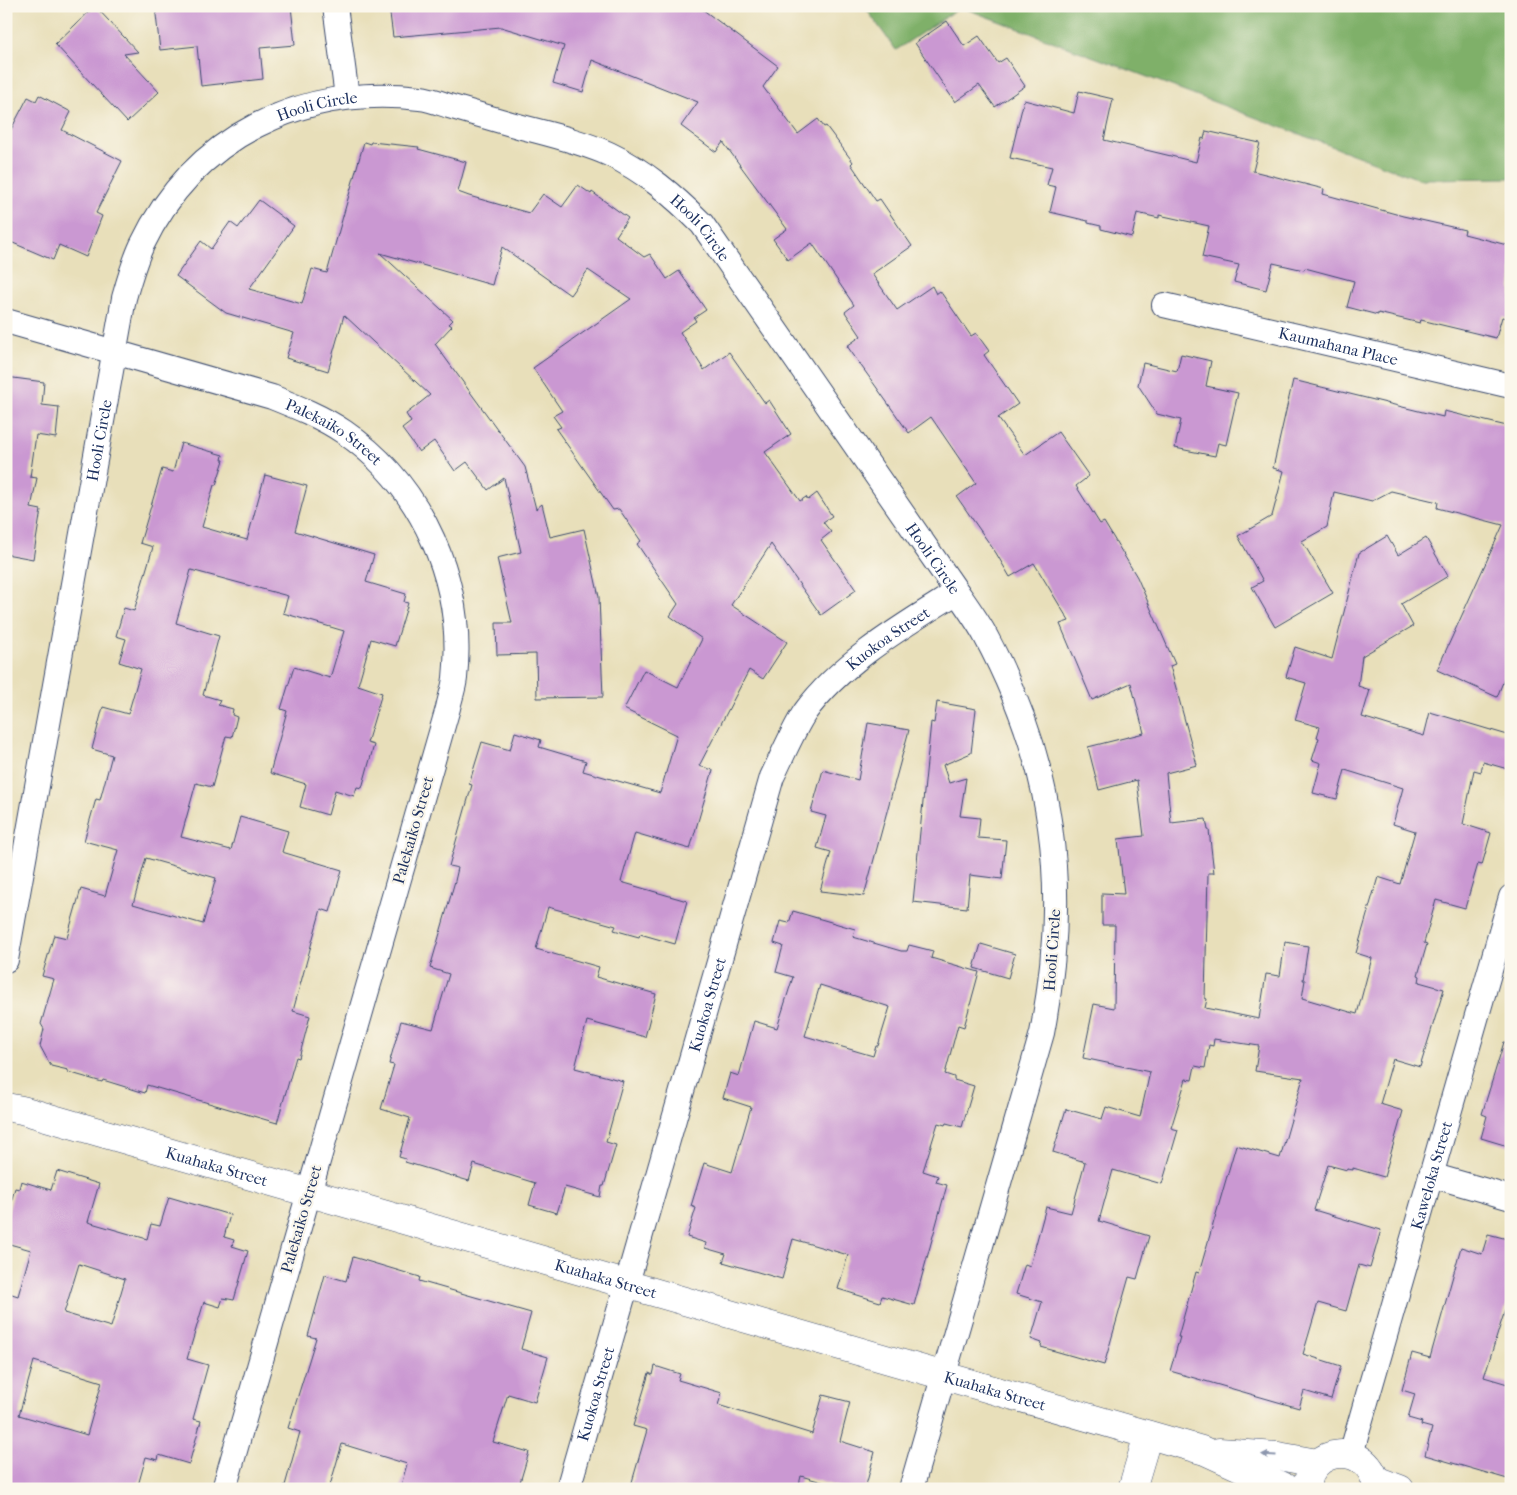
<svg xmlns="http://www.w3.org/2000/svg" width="1517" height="1495" font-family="'IM FELL French Canon',serif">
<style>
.forest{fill:#7fb069;stroke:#4d7064}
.building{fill:#ca98d2;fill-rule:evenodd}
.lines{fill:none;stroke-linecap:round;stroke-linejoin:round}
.minor-casing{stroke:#3a496c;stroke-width:26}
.tertiary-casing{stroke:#3a496c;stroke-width:29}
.minor{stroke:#fff;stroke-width:24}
.tertiary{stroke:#fff;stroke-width:28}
.oneway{fill:#8d97ae}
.labels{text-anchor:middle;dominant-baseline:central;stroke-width:4.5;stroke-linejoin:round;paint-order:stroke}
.street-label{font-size:16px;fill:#1b2f5e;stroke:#fbf7ec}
</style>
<rect width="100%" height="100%" fill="#fbf7ec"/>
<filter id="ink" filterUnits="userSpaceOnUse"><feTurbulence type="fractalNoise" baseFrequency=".02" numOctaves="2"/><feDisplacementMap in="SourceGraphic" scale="10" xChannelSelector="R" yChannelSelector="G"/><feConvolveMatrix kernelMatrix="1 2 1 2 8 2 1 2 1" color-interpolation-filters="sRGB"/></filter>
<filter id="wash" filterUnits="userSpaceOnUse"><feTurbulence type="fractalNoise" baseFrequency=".0096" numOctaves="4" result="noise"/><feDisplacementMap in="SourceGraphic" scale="20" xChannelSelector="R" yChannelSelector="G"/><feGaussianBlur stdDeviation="1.12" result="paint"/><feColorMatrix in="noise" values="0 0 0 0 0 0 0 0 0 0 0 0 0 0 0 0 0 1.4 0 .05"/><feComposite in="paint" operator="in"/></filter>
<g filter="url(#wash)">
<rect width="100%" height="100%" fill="#e8dfba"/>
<path class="forest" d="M864,6H1511V178L1419,179L961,7L896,50Z"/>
<g id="blocks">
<g class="building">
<path d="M95,6L138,52L124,54L159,92L127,122L55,44Z"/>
<path d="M155,6H291L295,45L260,48L263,79L201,86L197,46L160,50Z"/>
<path d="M389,6H698L778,66L763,87L798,134L818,119L824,127L826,126L853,162L851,164L876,201L880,199L912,246L872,274L897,310L932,286L936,294L940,291L971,336L976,333L989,351L984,355L1018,404L998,418L1025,455L1058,432L1089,476L1076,486L1100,524L1104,522L1137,577L1175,664L1170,666L1197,765L1166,773L1171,823L1206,819L1208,830H1209L1214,873H1208L1205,998L1207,999L1205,1008L1259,1019L1266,974L1280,976L1285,942L1308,946L1303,980H1305L1302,998L1357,1014L1372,958L1356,953L1378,877L1400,884L1415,831L1393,824L1403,788L1345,770L1337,799L1313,793L1321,763L1312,760L1319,738L1317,737L1320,727L1295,720L1306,683L1286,677L1295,647L1332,659L1359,553L1387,536L1398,555L1426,538L1448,576L1401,604L1413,626L1362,656L1358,686L1370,690L1362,717L1424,736L1430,712L1511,736V770L1483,762L1481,772L1474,770L1463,824L1491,833L1482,865L1478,864L1465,908L1436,900L1424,943L1427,944L1418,975L1420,976L1419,982L1444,989L1420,1067L1393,1059L1380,1104L1403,1111L1384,1177L1353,1168V1170L1347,1169V1170L1328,1165L1314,1210L1381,1230L1370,1268L1359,1265L1346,1311L1318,1303L1303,1354L1341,1366L1331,1399L1304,1391L1299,1408L1170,1371L1180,1337H1178L1196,1272L1199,1273L1236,1145L1280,1158L1303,1078L1255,1071L1259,1046L1214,1039L1213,1046L1209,1045L1205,1068L1195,1066L1192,1080L1186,1079L1171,1128L1178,1130L1162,1184L1113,1170L1099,1221L1149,1236L1137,1279L1129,1277L1104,1365L1041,1347L1042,1343L1031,1339L1042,1302L1016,1294L1025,1264L1030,1266L1046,1207L1071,1213L1085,1162L1053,1152L1066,1109L1102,1119L1106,1107L1140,1117L1150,1072L1083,1058L1094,1004L1114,1008L1115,925H1102V893L1124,894L1118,839L1144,836L1137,780L1099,790L1088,747L1144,733L1131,683L1092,700L1060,624L1069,621L1034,563L1010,577L996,553L957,497L976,483L931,417L909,433L847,346L861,336L845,312L854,305L812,243L788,260L773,239L787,229L723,142L716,152L681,126L698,102L592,60L583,92L553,83L564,46L501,27L393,37Z"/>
<path d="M947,21L964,46L979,36L998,63L1006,58L1025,86L995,107L979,85L955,102L915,43Z"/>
<path d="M1079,91L1113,99L1104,140L1196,162L1202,138L1204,139L1206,131L1260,143L1253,171L1324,189L1323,194L1403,216L1465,230L1464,234L1511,246V319L1502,317L1496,338L1421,320L1420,323L1378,313V315L1347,307L1354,281L1305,268L1304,270L1273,263L1266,290L1234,282L1239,265L1202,257L1209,226L1159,215V218L1137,213L1132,237L1101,229V226L1088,223V221L1050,212L1056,187L1047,185L1052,167L1010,158L1024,100L1074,113Z"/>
<path d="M39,95L71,112L62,130L122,161L96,213L102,216L86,257L59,245L53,260L6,240V139L28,97L36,101Z"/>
<path d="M364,142L370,144L371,142L419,147L418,149L466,162L458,192L469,196L529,213L543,194L562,207L578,185L591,194L592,192L628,218L616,236L644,257L650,254L667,279L679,271L706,310L694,318L696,321L680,332L704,370L729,352L765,403L769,400L791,434L765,452L800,501L806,497L808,500L817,493L832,516L823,522L831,532L821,540L856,590L821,615L771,544L731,605L787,642L763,679L749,670L699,766L713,770L690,849L635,833L621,882L687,901L675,944L640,934L639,937L614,930L616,926L548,907L536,949L599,967L596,977L656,994L645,1037L587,1021L575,1068L623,1081L606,1142L616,1145L604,1186H602L600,1197L565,1187L557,1213L529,1205L535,1183L474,1164L469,1181L405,1162L406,1159L399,1157L410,1118L381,1109L394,1065L389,1064L401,1021L433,1029L449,974L430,968L455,881L458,868L449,866L472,785L469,784L482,742L510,750L515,732L541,740L539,747L586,761L583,771L660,793L677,735L624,709L644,670L678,687L702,639L670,616L678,604L637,544L641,541L619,509L613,510L556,429L561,427L553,416L562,411L533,368L631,299L588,270L570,295L502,247L492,285L380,253L453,320L449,324L452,326L435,344L525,467L536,509L542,504L550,537L584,529L599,597L603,697L537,698L536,654L497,655L496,623H512L497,558L521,552L504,478L488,490L467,462L455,471L434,441L419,452L402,429L411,422L406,414L430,395L344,315L328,371L286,358L294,333L226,313L176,276L201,241L211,249L230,222L238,228L259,200L294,226L249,289L302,304L312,269L327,273Z"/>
<path d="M1181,354L1211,361L1206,386L1238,393L1226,445L1218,443L1215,456L1175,448L1181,420L1157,414L1138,385L1143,363L1177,371Z"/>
<path d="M6,377L44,382L42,405L59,407L56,438L36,435L30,477L37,478L31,508L41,510L33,559L6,554Z"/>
<path d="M1293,380L1443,417L1444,411L1511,427V679L1505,677L1497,697L1437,670L1503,525L1437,508L1438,502L1391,491L1372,501L1334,492L1327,527L1302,541L1333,593L1275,627L1252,587L1263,581L1238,536L1272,516L1284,471L1273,468Z"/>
<path d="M181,443L223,455L222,460H224L216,485H214L202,527L247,540L265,475L307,486L295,531L374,555L366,582L406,594L404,602L408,603L395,646L371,639L358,685L382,693L367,743L374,745L362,788L357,787L354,796L335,790L328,815L300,807L306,784L270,773L287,711L281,709L294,667L330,678L344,631L283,613L288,596L191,570L176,623L219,636L203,695L220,700L218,705L233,709L232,715L237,717L232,737L226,736L212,787L196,783L181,837L231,850L240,817L288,831L282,852L342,870L330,912L321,909L293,1011L310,1016L299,1058L296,1057L277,1123L147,1085L145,1093L103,1080L102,1082L68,1072V1070L51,1066L40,1046L44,1029L41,1024L54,979L42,976L54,935L67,938L81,889L105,896L118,850L84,841L96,799L100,800L112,755L92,749L103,707L128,714L141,669L119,662L126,639L116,636L124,608L134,611L153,547L140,543L162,469L173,472ZM146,858L216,878L203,924L133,904Z"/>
<path d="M937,702L976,709L971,753L943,765L949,783L966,778L960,816L980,818L978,838L1006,840L1002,879L970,875L967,908L913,902L931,722L934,723Z"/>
<path d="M868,723L909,730L864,896L820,891L831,852L817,848L826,816L811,812L823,770L858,780Z"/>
<path d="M793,911L855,929L853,937L901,951H907L909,945L933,951L931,958L979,972L964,1027L958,1025L945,1074L954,1077V1080L974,1086L962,1127L946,1123L945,1125L938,1123L923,1171L938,1176L936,1182L947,1185L914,1305L882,1296L880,1302L838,1289L848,1255L793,1239L782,1279L723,1262L726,1254L705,1248L706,1243L687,1237L696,1208L691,1206L704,1163L732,1172L751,1107L723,1098L730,1073L739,1076L754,1021L777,1028L793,977L776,972L783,946L774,943L780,921L789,923ZM820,985L890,1007L878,1046H876L873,1056L805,1036Z"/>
<path d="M981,944L1015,954L1008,978L974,968Z"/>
<path d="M1504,1042L1511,1043V1147L1481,1138L1487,1116L1482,1114Z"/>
<path d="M57,1171L99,1184L88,1222L147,1239L151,1224L160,1226L169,1197L230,1215L224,1237L234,1240L232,1246L248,1251L234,1300L223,1298L220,1307L204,1302L187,1359L208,1365L193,1419L201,1421L189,1464L159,1455L158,1460L146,1457L137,1489H6V1292L18,1296L31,1250L6,1243V1220L15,1188L19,1189L21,1181L51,1190ZM79,1264L125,1279L111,1327L64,1313ZM34,1361L102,1382L87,1435L19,1415Z"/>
<path d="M1488,1234L1511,1240V1291L1484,1377L1511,1385V1480L1425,1455L1432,1428L1421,1425L1422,1422L1408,1418L1415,1394L1402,1390L1412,1353L1430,1358L1461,1247L1482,1254Z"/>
<path d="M353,1257L420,1277L419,1281L531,1313L521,1349L548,1357L535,1402L508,1394L493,1442L529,1452L518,1489H400L407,1464L342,1444L329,1489H284L300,1432L288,1428L316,1338L308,1336L325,1275L346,1281Z"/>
<path d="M655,1366L680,1374L678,1380L722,1393L718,1405L812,1434L823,1395L850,1402L840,1441L875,1452L865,1489H846L801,1476L798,1489H630L647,1430L633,1426L649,1373L653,1375Z"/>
</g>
</g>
</g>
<g filter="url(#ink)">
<use href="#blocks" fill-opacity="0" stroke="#3a496c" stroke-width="1"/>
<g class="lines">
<g class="minor-casing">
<g id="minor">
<path d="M335,6L347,97"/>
<path id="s1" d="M1164,305L1511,386"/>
<path id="s2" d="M6,321L272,397C297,407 322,417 344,432C423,486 465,583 455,678C454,688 450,698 448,708L224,1489"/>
<path id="s3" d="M6,960L124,298C129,280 134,262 142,245C194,136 303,84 420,98C430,99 440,103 449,106C470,112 491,118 511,124C543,133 578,140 609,154C645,171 674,196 702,224L957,592C966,605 976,619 984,633C1055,764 1070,888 1042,1033L911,1489"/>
<path d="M1431,1175L1511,1198"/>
<path id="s4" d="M1351,1454L1511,897"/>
<path id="s5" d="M568,1489L772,777C782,757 793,730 805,712C842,661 905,625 957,592"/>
</g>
</g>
<g class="tertiary-casing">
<g id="tertiary">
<path id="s6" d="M6,1107L22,1110L1205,1451L1288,1489"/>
<path d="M1219,1452L1278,1456L1317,1463"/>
<path d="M1376,1480L1400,1489"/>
<path d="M1132,1489L1148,1435"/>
<path d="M1308,1489C1305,1447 1371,1438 1377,1489"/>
</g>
</g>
<use href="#minor" class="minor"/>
<use href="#tertiary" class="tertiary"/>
</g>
<defs><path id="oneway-solid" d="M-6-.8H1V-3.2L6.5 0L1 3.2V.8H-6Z" transform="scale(1.25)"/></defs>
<use class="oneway" href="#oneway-solid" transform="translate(1269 1455) rotate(-176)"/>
</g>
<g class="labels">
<g class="street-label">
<text stroke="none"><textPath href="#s3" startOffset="961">Hooli Circle</textPath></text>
<text stroke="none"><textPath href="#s3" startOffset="1381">Hooli Circle</textPath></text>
<text stroke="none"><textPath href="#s1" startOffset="179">Kaumahana Place</textPath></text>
<text stroke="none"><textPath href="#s2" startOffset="348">Palekaiko Street</textPath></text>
<text stroke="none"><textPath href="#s3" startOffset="528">Hooli Circle</textPath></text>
<text stroke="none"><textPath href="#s3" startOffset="1786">Hooli Circle</textPath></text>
<text stroke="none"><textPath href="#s5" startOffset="925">Kuokoa Street</textPath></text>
<text transform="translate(413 830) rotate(-74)">Palekaiko Street</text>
<text transform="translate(1052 950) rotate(-86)">Hooli Circle</text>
<text stroke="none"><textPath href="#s5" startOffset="504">Kuokoa Street</textPath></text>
<text stroke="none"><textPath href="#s6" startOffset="219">Kuahaka Street</textPath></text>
<text stroke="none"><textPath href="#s4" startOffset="290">Kaweloka Street</textPath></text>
<text transform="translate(301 1219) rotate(-74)">Palekaiko Street</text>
<text stroke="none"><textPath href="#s6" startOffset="624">Kuahaka Street</textPath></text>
<text stroke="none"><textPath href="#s6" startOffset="1029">Kuahaka Street</textPath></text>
<text stroke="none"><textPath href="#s5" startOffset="99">Kuokoa Street</textPath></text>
</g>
</g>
<rect width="1517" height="1495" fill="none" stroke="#fbf7ec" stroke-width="25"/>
</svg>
